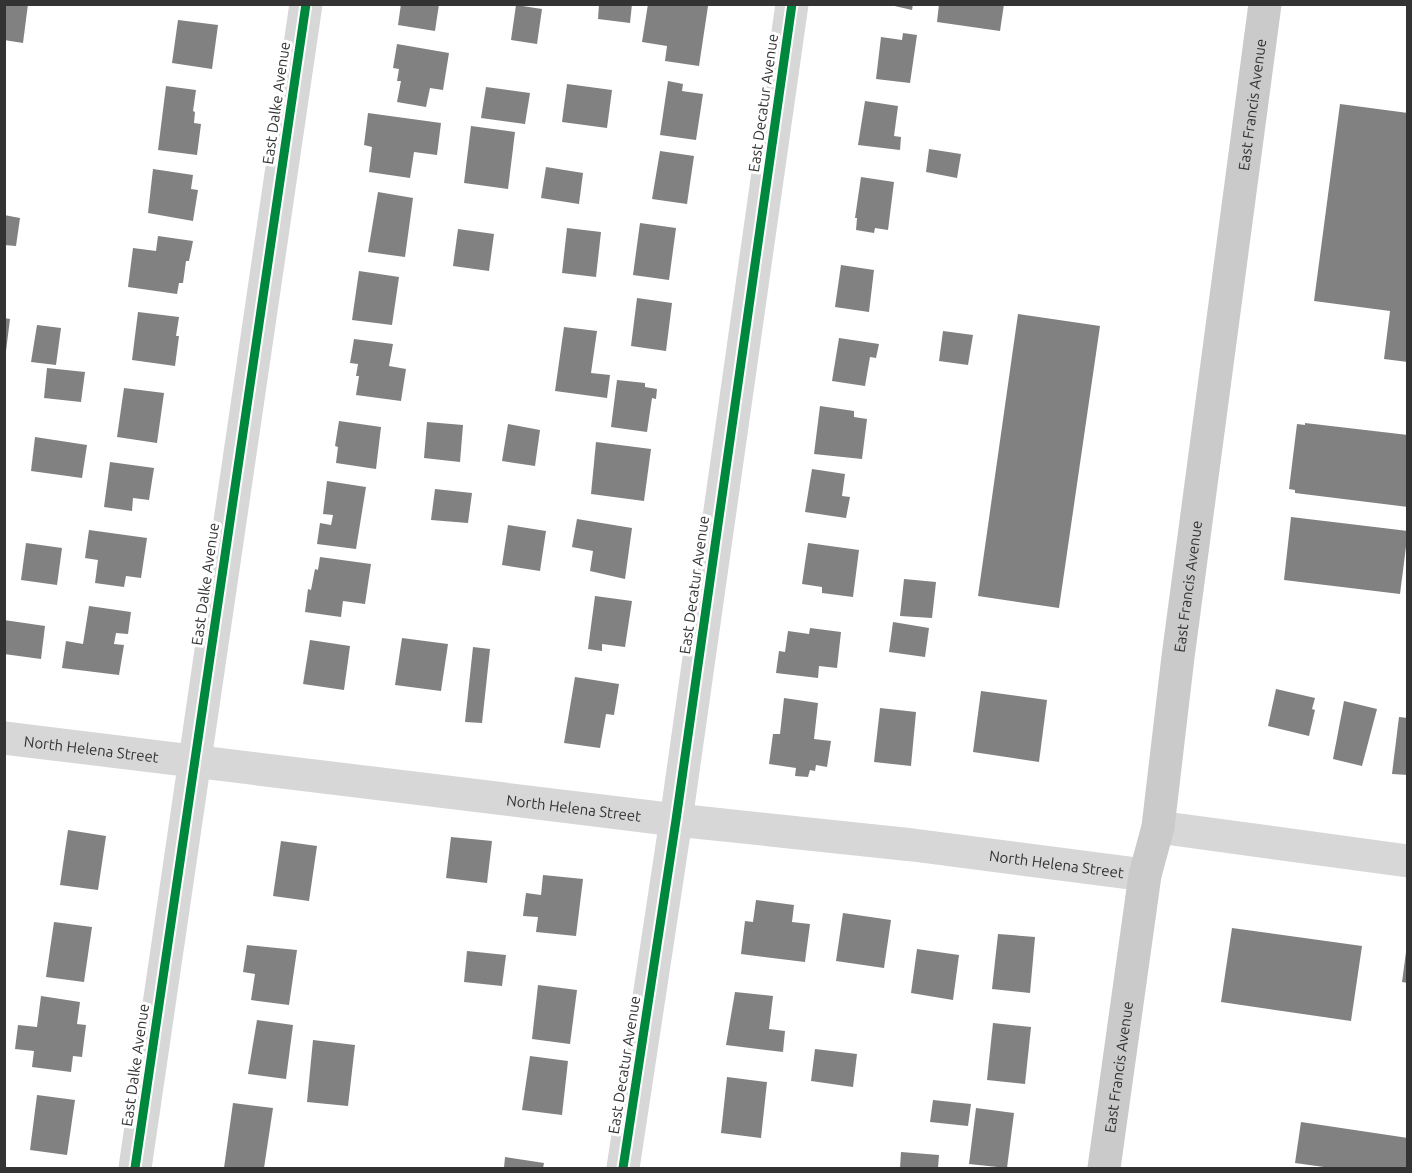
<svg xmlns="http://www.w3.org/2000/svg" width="1412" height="1173" font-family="Ubuntu,sans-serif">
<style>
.building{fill:#818181}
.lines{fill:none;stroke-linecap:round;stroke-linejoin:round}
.street{stroke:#d7d7d7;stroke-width:33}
.primary{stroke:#cacaca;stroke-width:33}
.cycleway-casing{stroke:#fff;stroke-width:13}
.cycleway{stroke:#00873e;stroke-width:9}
.labels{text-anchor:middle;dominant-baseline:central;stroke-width:6;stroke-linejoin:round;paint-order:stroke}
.street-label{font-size:15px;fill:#333;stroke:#fff}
</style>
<rect width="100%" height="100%" fill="#fff"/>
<g class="building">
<path d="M4,4H28L23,43L4,40Z"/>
<path d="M401,4H439L435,31L398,25Z"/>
<path d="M599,4H632L630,23L598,19Z"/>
<path d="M648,4L708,6L699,66L665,61L667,46L642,42Z"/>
<path d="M886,4H913L912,10Z"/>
<path d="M939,4H1004L1000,31L937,22Z"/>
<path d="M516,5L542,9L537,44L511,40Z"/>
<path d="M178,20L218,25L212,69L172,63Z"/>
<path d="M903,33L917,35L910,83L876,79L881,37L902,40Z"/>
<path d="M397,44L449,53L443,90L430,88L426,107L397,102L401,81H397L399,69L393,68Z"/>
<path d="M668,81L683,84L682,91L703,94L696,140L660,135Z"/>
<path d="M567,84L612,90L607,128L562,122Z"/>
<path d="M166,86L196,90L193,111L195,112L194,123L201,124L197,155L158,150Z"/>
<path d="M486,87L530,93L525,124L481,118Z"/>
<path d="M865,101L898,106L894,136L901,137L900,150L858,145Z"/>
<path d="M1340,104L1408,113V362L1384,359L1390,311L1314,301Z"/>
<path d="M368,113L441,123L437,155L414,152L410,178L369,172L372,147L364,145Z"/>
<path d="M471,126L515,132L508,189L464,183Z"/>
<path d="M929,149L961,154L957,178L926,172Z"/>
<path d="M660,151L694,156L687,204L652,199Z"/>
<path d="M546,167L583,173L579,204L541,198Z"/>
<path d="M153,169L193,175L191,189L198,190L193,221L148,213Z"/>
<path d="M861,177L894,182L888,230L875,228L874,233L856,230L857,218H855Z"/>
<path d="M378,192L413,198L405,257L368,252Z"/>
<path d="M4,215L20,218L16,246L4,245Z"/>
<path d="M640,223L676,228L669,280L633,275Z"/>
<path d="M567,228L601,232L596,277L562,273Z"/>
<path d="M458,229L494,234L489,271L453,266Z"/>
<path d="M158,236L193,241L189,261H186L183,283H179L177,294L128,287L133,248L156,251Z"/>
<path d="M841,265L874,270L869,312L835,307Z"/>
<path d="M359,271L399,277L392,325L352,320Z"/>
<path d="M637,298L672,303L666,351L631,346Z"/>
<path d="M138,312L179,317L176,336H179L175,366L132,360Z"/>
<path d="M1018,314L1100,326L1059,608L978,596Z"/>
<path d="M4,318L10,319L6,351L4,350Z"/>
<path d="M37,325L61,328L56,365L31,362Z"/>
<path d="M564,327L597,331L591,373L610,375L607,398L555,391Z"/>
<path d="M943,331L973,335L968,365L939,361Z"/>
<path d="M839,338L879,344L876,358L870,357L865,386L832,381Z"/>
<path d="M354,339L393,344L389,366L406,369L401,401L356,395L359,376H356L358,364L350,363Z"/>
<path d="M47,368L85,372L81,402L44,398Z"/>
<path d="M617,380L645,383V387L657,389L656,399L652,398L647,432L611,427Z"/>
<path d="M124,388L164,393L157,443L117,437Z"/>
<path d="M820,406L854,411V417L867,419L862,459L814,454Z"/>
<path d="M339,421L381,427L376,469L336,463L338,447L335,446Z"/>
<path d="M427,422L463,425L460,462L424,458Z"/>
<path d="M1305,423L1408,435V507L1295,493V490L1289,489L1297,424L1305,425Z"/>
<path d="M508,424L540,430L535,466L502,461Z"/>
<path d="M35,437L87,445L82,478L31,471Z"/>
<path d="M596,442L651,449L644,501L591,494Z"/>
<path d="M110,462L154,468L149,500L133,498L132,511L104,507Z"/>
<path d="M812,469L845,474L842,496L850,497L846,518L805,512Z"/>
<path d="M327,481L366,487L356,549L317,544L320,523L331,525L333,515L323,514Z"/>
<path d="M435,489L472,493L468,523L431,520Z"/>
<path d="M1291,517L1408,531L1400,594L1284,580Z"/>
<path d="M577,519L632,528L625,579L590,571L593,551L572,547Z"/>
<path d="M508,525L546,531L540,571L502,565Z"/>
<path d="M89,530L147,538L141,578L126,576L124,587L95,583L98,560L85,558Z"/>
<path d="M26,543L62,548L57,585L21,580Z"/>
<path d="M808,543L859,550L853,597L822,593V587L802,584Z"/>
<path d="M320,557L371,564L365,604L343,601L341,617L305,612L308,589L311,590L315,569L318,570Z"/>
<path d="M904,579L936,582L932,618L900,616Z"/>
<path d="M595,596L632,601L625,647L602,644V651L588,649Z"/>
<path d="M89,606L131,612L128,634L116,633L114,644L124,645L119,675L62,668L66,641L83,644Z"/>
<path d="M4,620L45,626L41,659L4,654Z"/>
<path d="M893,622L929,628L925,657L889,652Z"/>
<path d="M810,628L841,632L837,668L819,666L818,678L776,673L779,651L785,652L788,631L809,634Z"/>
<path d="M402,638L448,644L441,691L395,685Z"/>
<path d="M310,640L350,646L344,690L303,684Z"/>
<path d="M473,647L490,649L482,723L465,722Z"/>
<path d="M575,677L619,684L614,715L606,714L600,748L564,743Z"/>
<path d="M1276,689L1315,698L1312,709L1315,710L1309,736L1268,726Z"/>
<path d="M981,691L1047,700L1039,762L973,752Z"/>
<path d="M784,698L818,703L814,739L831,741L827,767L816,765L815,771L810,770L808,777L795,776L796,768L769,764L773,734H780Z"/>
<path d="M1344,701L1377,709L1362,766L1333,759Z"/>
<path d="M880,708L916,712L911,766L874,762Z"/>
<path d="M1399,717L1408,718V775L1392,774Z"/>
<path d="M68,830L106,836L98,890L60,885Z"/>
<path d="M451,837L492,841L487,883L446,878Z"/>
<path d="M281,841L317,846L309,901L273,896Z"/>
<path d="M543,875L583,879L576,936L536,932L538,917L523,916L526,893L541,895Z"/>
<path d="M756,900L794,905L792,922L810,924L805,962L741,954L745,921L753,922Z"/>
<path d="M843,913L891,920L884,968L836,961Z"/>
<path d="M54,922L92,927L84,982L46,977Z"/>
<path d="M1232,928L1362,946L1351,1021L1221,1002Z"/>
<path d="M998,934L1035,937L1030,993L992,989Z"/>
<path d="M247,945L297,950L289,1005L251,1000L255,974L243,972Z"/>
<path d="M917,949L959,955L953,1000L911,993Z"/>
<path d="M467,951L506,955L502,986L464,982Z"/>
<path d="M1406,952H1408V983L1402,982Z"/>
<path d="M538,985L577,990L570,1044L532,1039Z"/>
<path d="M735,992L773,996L769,1029L785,1031L783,1052L726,1045Z"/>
<path d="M41,996L80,1002L77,1024L86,1025L82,1057L73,1056L71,1072L32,1067L34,1051L15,1049L18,1025L37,1027Z"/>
<path d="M257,1020L293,1025L286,1079L248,1074Z"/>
<path d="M993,1023L1031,1027L1025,1084L987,1080Z"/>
<path d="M313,1040L355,1045L348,1106L307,1102Z"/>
<path d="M815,1049L857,1054L853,1087L811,1081Z"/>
<path d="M530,1056L568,1061L562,1115L522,1110Z"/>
<path d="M727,1077L767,1082L761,1138L721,1133Z"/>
<path d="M37,1095L75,1100L67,1155L30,1150Z"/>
<path d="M933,1100L971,1104L968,1126L930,1122Z"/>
<path d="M233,1103L273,1108L264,1168H224Z"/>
<path d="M976,1108L1014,1113L1007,1168L969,1164Z"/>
<path d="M1301,1122L1408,1138V1168H1331L1295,1163Z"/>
<path d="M901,1152L939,1155L938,1168H900Z"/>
<path d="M505,1157L544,1163L543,1168H504Z"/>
</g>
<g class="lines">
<g class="street">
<path id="s1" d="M4,738L676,820L913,845L1145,875"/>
<path d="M1158,827L1408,861"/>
<path d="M135,1168L306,4"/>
<path d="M623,1168L676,820L792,4"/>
</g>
<path class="primary" id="s2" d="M1104,1168L1145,875L1158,827L1178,657L1265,4"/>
<g class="cycleway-casing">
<g id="cycleway">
<path d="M135,1168L306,4"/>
<path d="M623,1168L676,820L792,4"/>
</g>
</g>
<use href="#cycleway" class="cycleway"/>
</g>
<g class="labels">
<g class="street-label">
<text transform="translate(276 103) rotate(-82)">East Dalke Avenue</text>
<text transform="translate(763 103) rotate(-82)">East Decatur Avenue</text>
<text stroke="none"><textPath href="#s2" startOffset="1074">East Francis Avenue</textPath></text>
<text transform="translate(205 584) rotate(-82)">East Dalke Avenue</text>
<text transform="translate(694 585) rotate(-82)">East Decatur Avenue</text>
<text stroke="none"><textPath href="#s2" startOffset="588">East Francis Avenue</textPath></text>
<text stroke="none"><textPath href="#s1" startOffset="88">North Helena Street</textPath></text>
<text stroke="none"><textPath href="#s1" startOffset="574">North Helena Street</textPath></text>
<text stroke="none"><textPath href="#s1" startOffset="1060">North Helena Street</textPath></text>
<text transform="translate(135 1065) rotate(-82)">East Dalke Avenue</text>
<text transform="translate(624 1065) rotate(-81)">East Decatur Avenue</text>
<text stroke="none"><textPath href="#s2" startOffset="102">East Francis Avenue</textPath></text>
</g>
</g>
<rect width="1412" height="1173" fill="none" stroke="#333333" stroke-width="12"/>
</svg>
